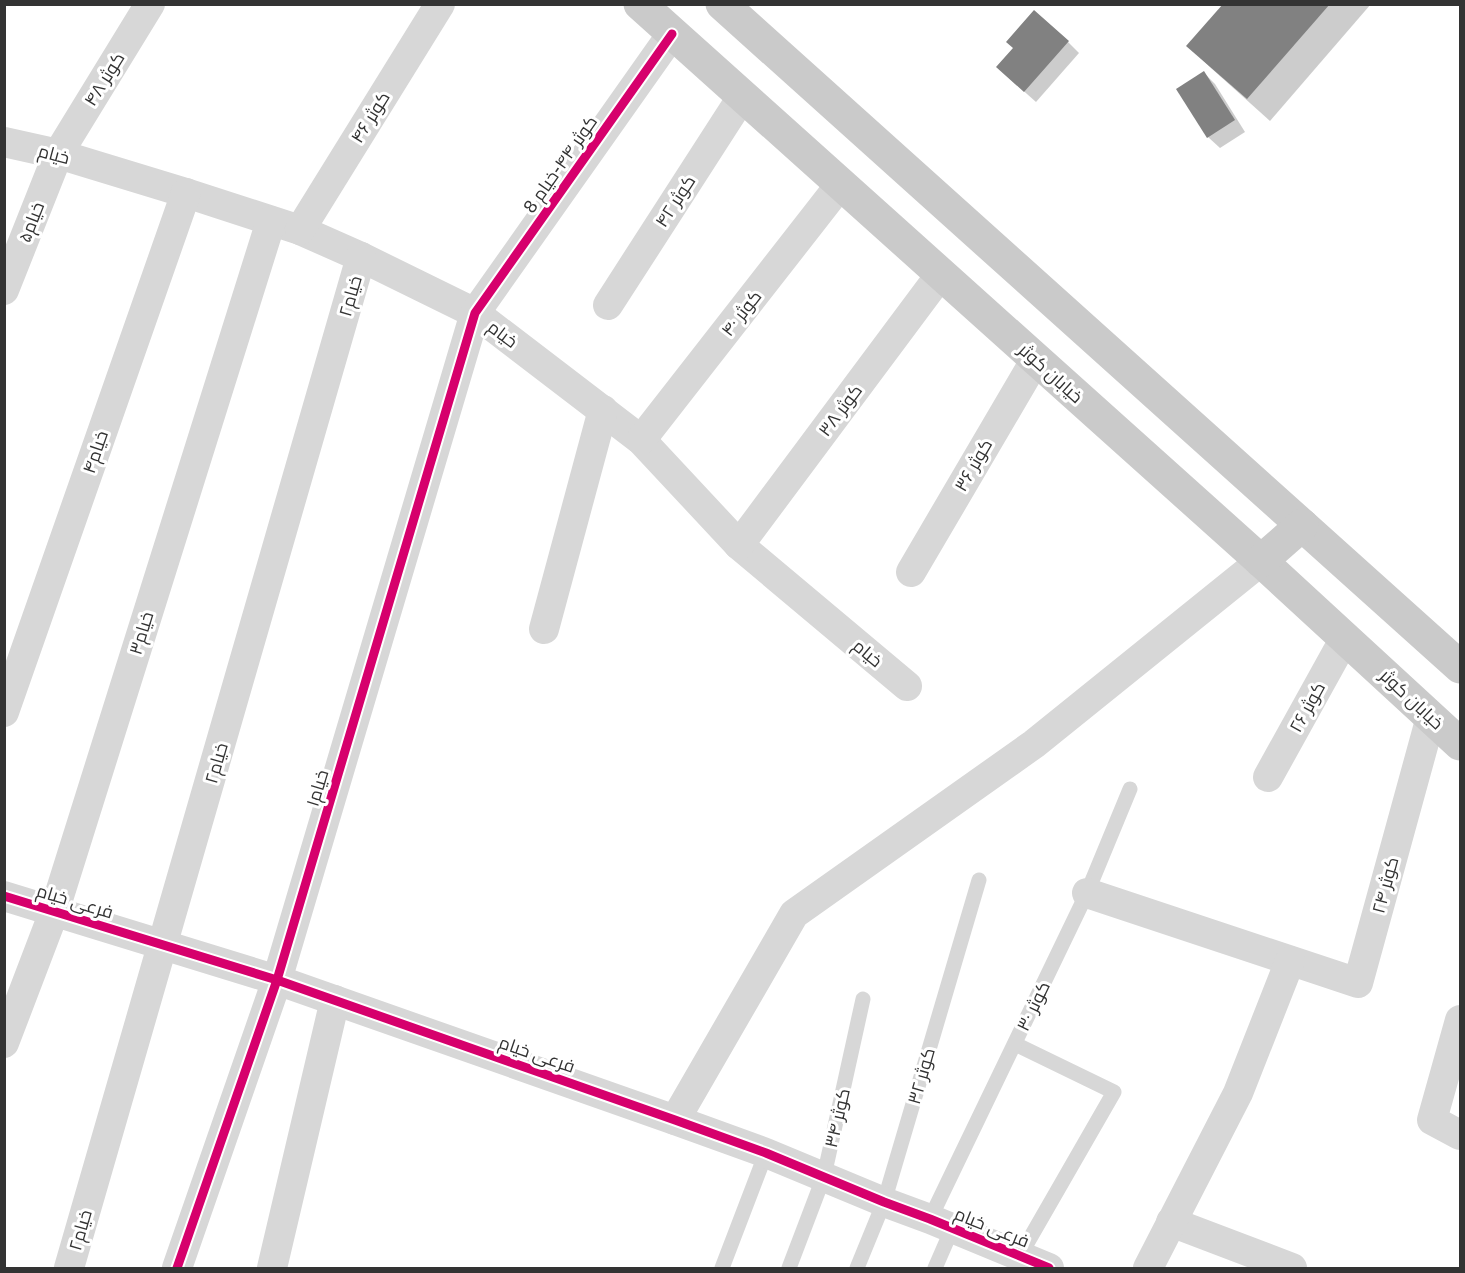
<svg xmlns="http://www.w3.org/2000/svg" width="1465" height="1273" font-family="'IBM Plex Sans',Cairo,sans-serif">
<style>
.shadow{fill:#0003}
.building{fill:#818181}
.lines{fill:none;stroke-linecap:round;stroke-linejoin:round}
.service{stroke:#d7d7d7;stroke-width:15}
.minor{stroke:#d7d7d7;stroke-width:30}
.primary{stroke:#cacaca;stroke-width:33}
.cycleway-casing{stroke:#fff;stroke-width:13}
.cycleway{stroke:#d6006c;stroke-width:9}
.labels{text-anchor:middle;dominant-baseline:central;stroke-width:6;stroke-linejoin:round;paint-order:stroke}
.street-label{font-size:18px;fill:#333;stroke:#fff}
</style>
<rect width="100%" height="100%" fill="#fff"/>
<g class="shadow">
<path d="M1225,4H1371L1270,121L1211,68L1188,46Z"/>
<path d="M1068,42L1079,53L1036,102L1009,78L1015,49Z"/>
<path d="M1204,73L1215,84L1245,132L1220,148L1208,137L1178,90Z"/>
</g>
<g class="building">
<path d="M1223,4H1330L1247,99L1186,46Z"/>
<path d="M1034,10L1069,41L1024,92L996,67L1013,48L1006,42Z"/>
<path d="M1204,71L1235,120L1207,138L1176,89Z"/>
</g>
<g class="lines">
<g class="service">
<path d="M1015,1044L1114,1092L1018,1259"/>
<path d="M930,1219L1087,893L1130,789"/>
<path d="M722,1268L766,1153"/>
<path d="M789,1268L824,1176L863,999"/>
<path d="M857,1268L884,1202L979,880"/>
<path d="M935,1268L952,1229"/>
</g>
<g class="minor">
<path d="M4,142L58,154L186,193L300,230L361,257L475,313L641,440L739,545L907,686"/>
<path d="M300,230L440,4"/>
<path d="M4,290L58,154L150,4"/>
<path d="M608,305L742,97"/>
<path d="M641,440L840,185"/>
<path d="M739,545L941,274"/>
<path d="M911,572L1036,359"/>
<path d="M544,629L603,410"/>
<path d="M4,712L186,193"/>
<path d="M1268,777L1345,638"/>
<path d="M1087,893L1358,983L1431,717"/>
<path d="M4,896L277,980L675,1120L766,1153L884,1202L930,1219L1049,1268"/>
<path d="M1460,1020L1432,1120L1460,1135"/>
<path d="M4,1043L54,912L271,221"/>
<path d="M675,1120L794,914L1034,744L1261,561"/>
<path d="M1171,1222L1292,1268"/>
<path d="M69,1268L361,257"/>
<path d="M177,1268L277,980L475,313L672,34"/>
<path d="M272,1268L335,1000"/>
<path d="M1148,1268L1238,1093L1290,961"/>
</g>
<g class="primary">
<path d="M640,4L1261,561L1460,744"/>
<path d="M722,4L1460,667"/>
<path d="M1261,561L1302,525"/>
</g>
<g class="cycleway-casing">
<g id="cycleway">
<path d="M4,896L277,980L675,1120L766,1153L884,1202L930,1219L1049,1268"/>
<path d="M177,1268L277,980L475,313L672,34"/>
</g>
</g>
<use href="#cycleway" class="cycleway"/>
</g>
<g class="labels">
<g class="street-label">
<text transform="translate(104 79) rotate(-58)">کوثر ۴۸</text>
<text transform="translate(370 117) rotate(-58)">کوثر ۴۶</text>
<text transform="translate(54 154) rotate(15)">خیام</text>
<text transform="translate(560 164) rotate(-55)">کوثر ۴۴-خیام 8</text>
<text transform="translate(675 201) rotate(-57)">کوثر ۴۲</text>
<text transform="translate(31 222) rotate(-69)">خیام۵</text>
<text transform="translate(350 296) rotate(-74)">خیام۲</text>
<text transform="translate(741 313) rotate(-52)">کوثر ۴۰</text>
<text transform="translate(503 334) rotate(37)">خیام</text>
<text transform="translate(1051 373) rotate(42)">خیابان کوثر</text>
<text transform="translate(840 410) rotate(-53)">کوثر ۳۸</text>
<text transform="translate(95 452) rotate(-71)">خیام۴</text>
<text transform="translate(973 465) rotate(-60)">کوثر ۳۶</text>
<text transform="translate(141 633) rotate(-73)">خیام۳</text>
<text transform="translate(868 653) rotate(40)">خیام</text>
<text transform="translate(1412 699) rotate(43)">خیابان کوثر</text>
<text transform="translate(1307 707) rotate(-61)">کوثر ۲۶</text>
<text transform="translate(216 763) rotate(-74)">خیام۲</text>
<text transform="translate(317 788) rotate(-73)">خیام۱</text>
<text transform="translate(1385 885) rotate(-75)">کوثر ۲۴</text>
<text transform="translate(75 901) rotate(17)">فرعی خیام</text>
<text transform="translate(1033 1006) rotate(-64)">کوثر ۳۰</text>
<text transform="translate(537 1054) rotate(19)">فرعی خیام</text>
<text transform="translate(921 1076) rotate(-74)">کوثر ۳۲</text>
<text transform="translate(837 1118) rotate(-77)">کوثر ۳۴</text>
<text transform="translate(992 1227) rotate(22)">فرعی خیام</text>
<text transform="translate(80 1230) rotate(-74)">خیام۲</text>
</g>
</g>
<rect width="1465" height="1273" fill="none" stroke="#333333" stroke-width="12"/>
</svg>
